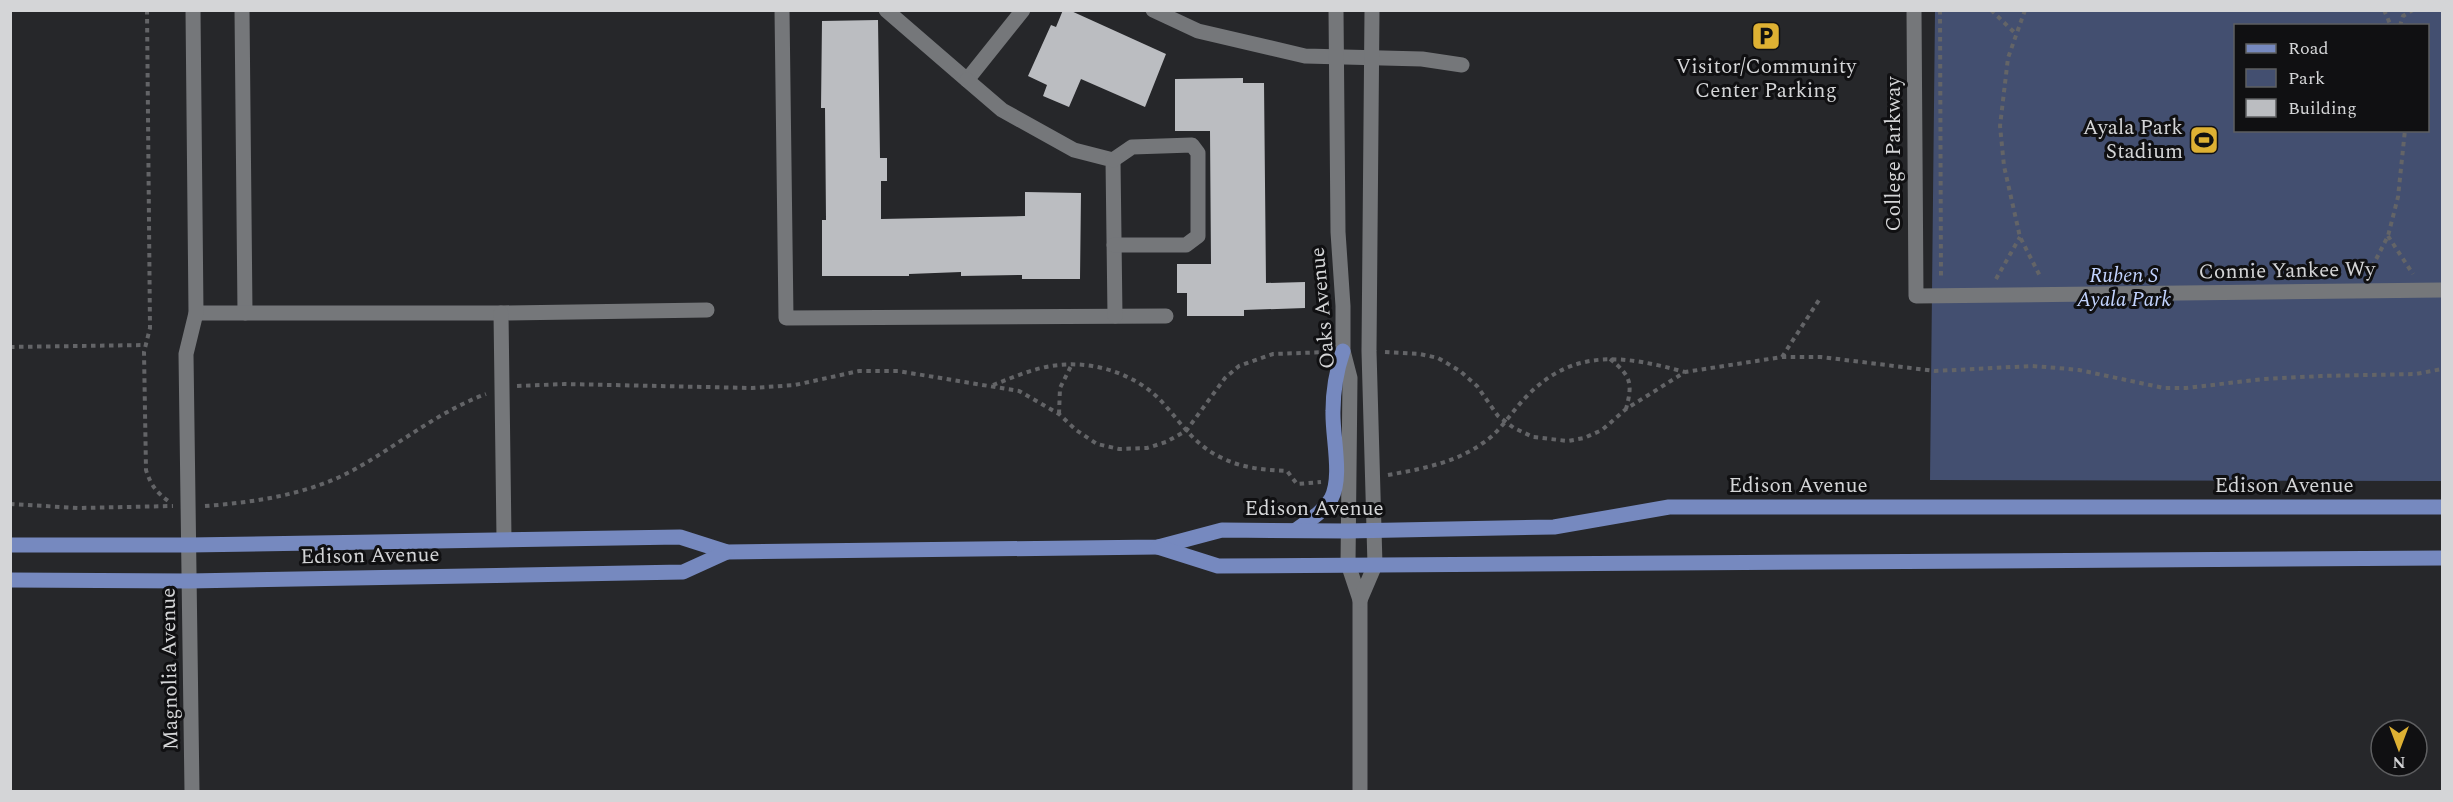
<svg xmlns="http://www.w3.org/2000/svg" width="2453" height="802" font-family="Spectral,serif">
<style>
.green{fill:#434f70;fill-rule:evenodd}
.building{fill:#bbbdc1}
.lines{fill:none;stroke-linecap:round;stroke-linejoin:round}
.path{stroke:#636467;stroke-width:4;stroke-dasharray:4.5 4.5;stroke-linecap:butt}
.minor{stroke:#75777a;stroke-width:15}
.major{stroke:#7689bf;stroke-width:15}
.labels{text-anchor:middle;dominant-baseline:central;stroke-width:6;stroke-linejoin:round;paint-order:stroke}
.poi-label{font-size:21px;fill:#d4d5d7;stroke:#101012}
.street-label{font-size:21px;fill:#d4d5d7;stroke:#101012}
.park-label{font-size:21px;font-style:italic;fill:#c2d3fe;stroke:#101012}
</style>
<rect width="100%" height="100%" fill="#26272a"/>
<path class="green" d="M1935,11H2442V481L1930,480ZM2236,26H2428V130H2236Z"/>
<g class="building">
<path d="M1063,10H1069L1166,54L1145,107L1081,79L1069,107L1043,96L1047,85L1028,76L1051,25L1056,27Z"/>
<path d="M878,20L880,158H887V181H881V219L1025,216V192L1081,193L1080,279H1022V275L961,276V272L909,274V276H822V220H826L825,108H821L822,21Z"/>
<path d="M1243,78V83H1264L1266,283L1305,282V308L1244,310V316H1187V293H1177V264H1211L1210,131H1175V79Z"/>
</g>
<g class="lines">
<g class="path">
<path d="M147,10L150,328L144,352L146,470C151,486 157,493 171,503"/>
<path d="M1940,10L1941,280"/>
<path d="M1991,10L2016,34"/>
<path d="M2025,10L2008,58L2000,126L2004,166L2020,237L2041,278"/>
<path d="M2384,10L2391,26"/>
<path d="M2400,26L2403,16L2413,10"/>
<path d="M2388,236L2413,274"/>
<path d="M2368,275L2388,236L2398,197L2405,130"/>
<path d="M1996,279L2020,237"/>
<path d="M10,347L146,345"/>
<path d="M1385,352L1420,354L1438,358L1460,371L1477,386L1498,416L1514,428L1533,437L1568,441L1584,438L1602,430L1626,409L1685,372L1782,357H1821L1935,371L2032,366L2058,368L2079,370L2164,388H2186L2264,379L2321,376L2416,374L2442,369"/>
<path d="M1782,357L1819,300"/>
<path d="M1610,359C1631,376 1633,383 1626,409"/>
<path d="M993,385C1014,377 1036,367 1059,365C1096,361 1138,375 1163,403C1181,423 1195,445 1220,457C1241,468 1264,470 1287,471L1297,484L1321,482"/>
<path d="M517,386L565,384L752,388L795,385L859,371H898L1019,391L1059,414L1076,430L1097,444L1119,449L1147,448L1166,442L1186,431L1225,378L1239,366L1273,354L1327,352"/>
<path d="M1059,414L1060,388L1072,364"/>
<path d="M1388,475C1421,469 1455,463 1483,443C1501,431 1512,411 1527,396C1574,347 1626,356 1685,372"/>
<path d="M10,504L78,508L173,506"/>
<path d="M205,506C258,502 312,494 359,467C402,442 440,411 486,394"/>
</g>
<g class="minor">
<path d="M242,10L245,313"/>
<path d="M782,10L786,318L1166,316"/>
<path d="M886,10L967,80L1023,10"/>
<path d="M1153,10L1198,31L1305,56L1422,59L1462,65"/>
<path d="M1336,10L1338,232L1343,306V351L1350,378L1348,564L1360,600V792"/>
<path d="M1914,10L1916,296L2442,290"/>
<path d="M967,80L1002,110L1074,150L1113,160L1115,316"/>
<path d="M1113,160L1132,147L1192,145L1198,153V236L1186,245H1114"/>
<path d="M196,313H501L707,310"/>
<path d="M501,313L504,538"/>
<path d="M1360,600L1375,565L1369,351L1372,10"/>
<path d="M192,792L186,354L196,313L193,10"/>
</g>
<g class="major">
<path d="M1296,530C1308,521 1323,512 1331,499C1343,477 1332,436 1333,411C1333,389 1336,372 1343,351"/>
<path d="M10,545H189L680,537L727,552L1158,547L1222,530L1347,531L1554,527L1669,507H2442"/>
<path d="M1158,547L1218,566L2442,558"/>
<path d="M10,580L189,581L683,572L727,552"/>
</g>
</g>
<defs>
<g id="parking-square" transform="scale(1.5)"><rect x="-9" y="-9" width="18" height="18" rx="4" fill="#deb133" stroke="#101012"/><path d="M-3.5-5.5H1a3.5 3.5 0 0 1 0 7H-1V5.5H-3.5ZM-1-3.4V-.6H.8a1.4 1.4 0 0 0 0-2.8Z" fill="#111"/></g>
<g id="stadium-square" transform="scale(1.5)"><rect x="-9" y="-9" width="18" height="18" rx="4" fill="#deb133" stroke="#101012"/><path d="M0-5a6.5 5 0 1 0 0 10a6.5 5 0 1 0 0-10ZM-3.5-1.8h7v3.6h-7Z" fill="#111"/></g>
</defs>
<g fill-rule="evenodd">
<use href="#parking-square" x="1766" y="36"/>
<use href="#stadium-square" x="2204" y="140"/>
</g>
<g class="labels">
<g class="poi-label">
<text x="1766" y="67">Visitor/Community<tspan x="1766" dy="24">Center Parking</tspan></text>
<text x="2183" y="128" text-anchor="end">Ayala Park<tspan x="2183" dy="24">Stadium</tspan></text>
</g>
<g class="street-label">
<text transform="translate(1894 154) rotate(-90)">College Parkway</text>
<text transform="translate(2287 271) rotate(-1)">Connie Yankee Wy</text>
<text transform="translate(1323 308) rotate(-95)">Oaks Avenue</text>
<text x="1798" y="486">Edison Avenue</text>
<text x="2284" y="486">Edison Avenue</text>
<text x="1314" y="509">Edison Avenue</text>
<text transform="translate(370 556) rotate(-1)">Edison Avenue</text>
<text transform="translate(170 669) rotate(-91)">Magnolia Avenue</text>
</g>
<g class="park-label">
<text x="2124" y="276">Ruben S<tspan x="2124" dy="24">Ayala Park</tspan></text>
</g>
</g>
<rect width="2453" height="802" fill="none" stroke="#d4d5d7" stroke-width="24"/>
<rect x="2234" y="24" width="195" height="108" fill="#101012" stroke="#5e5f61" stroke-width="1.5"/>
<rect x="2246" y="44" width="30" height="9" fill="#7689bf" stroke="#5e5f61" stroke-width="1.5"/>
<text x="2288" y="54" font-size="18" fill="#d4d5d7">Road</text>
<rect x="2246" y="69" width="30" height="18" fill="#434f70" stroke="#5e5f61" stroke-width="1.5"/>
<text x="2288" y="84" font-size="18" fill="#d4d5d7">Park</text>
<rect x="2246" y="99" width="30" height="18" fill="#bbbdc1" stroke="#5e5f61" stroke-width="1.5"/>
<text x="2288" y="114" font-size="18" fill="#d4d5d7">Building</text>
<g transform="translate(2399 748) rotate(180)"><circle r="28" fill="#101012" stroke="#5e5f61" stroke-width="1.5"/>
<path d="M0-4.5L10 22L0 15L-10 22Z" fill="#deb133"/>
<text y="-9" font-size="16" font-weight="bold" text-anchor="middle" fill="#d4d5d7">N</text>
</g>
</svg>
